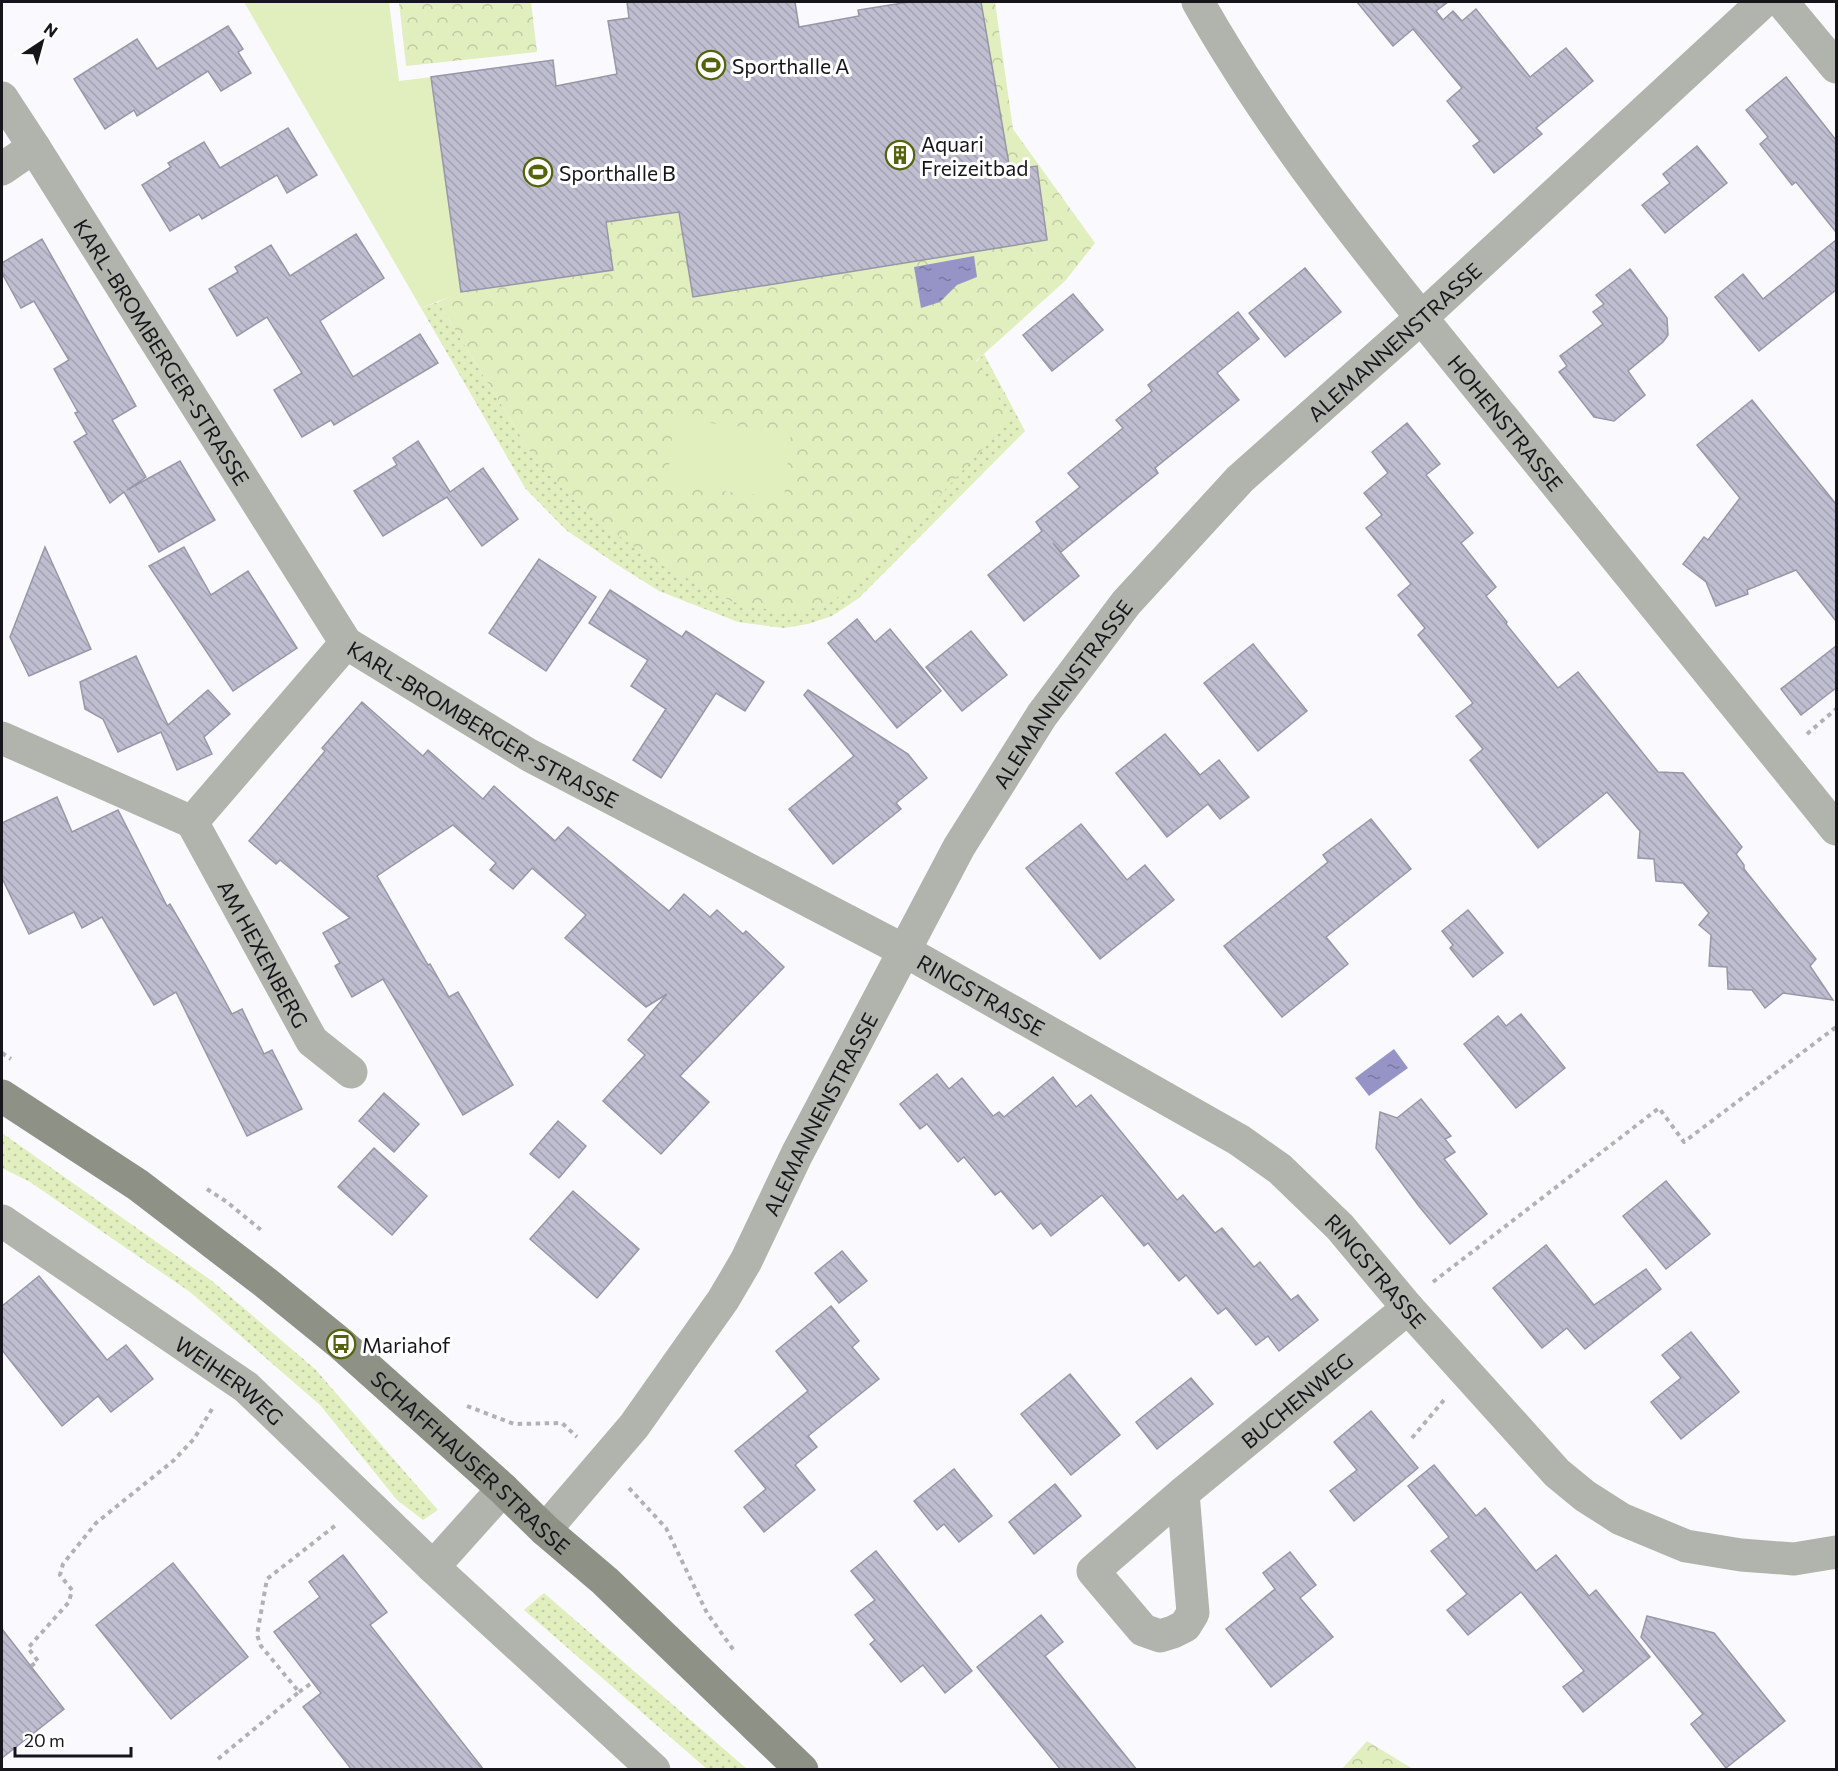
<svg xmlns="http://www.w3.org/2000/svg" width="1838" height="1771" font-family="Commissioner,sans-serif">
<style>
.grass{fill:url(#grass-dots)}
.park{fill:url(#park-crowns)}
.garden{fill:#e1eebe}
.water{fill:url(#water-ripples)}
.building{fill:url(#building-back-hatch);stroke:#9797a8;stroke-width:1.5}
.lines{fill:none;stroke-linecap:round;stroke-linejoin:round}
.path{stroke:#b1b1b6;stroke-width:4;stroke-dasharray:4.5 4.5;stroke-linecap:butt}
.street{stroke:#b1b4ac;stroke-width:33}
.secondary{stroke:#8e9286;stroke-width:33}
.labels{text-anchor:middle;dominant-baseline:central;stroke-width:6;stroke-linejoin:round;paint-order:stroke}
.poi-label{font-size:21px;fill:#15151b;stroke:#fff;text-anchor:start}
.street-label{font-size:21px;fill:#15151b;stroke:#fff}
</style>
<defs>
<pattern id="grass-dots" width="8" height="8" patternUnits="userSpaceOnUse" patternTransform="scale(1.5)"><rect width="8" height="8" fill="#e1eebe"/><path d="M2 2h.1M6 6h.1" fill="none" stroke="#c0cba3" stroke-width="1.8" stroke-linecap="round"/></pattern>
<pattern id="park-crowns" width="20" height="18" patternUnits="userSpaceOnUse" patternTransform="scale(1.5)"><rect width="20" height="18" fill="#e1eebe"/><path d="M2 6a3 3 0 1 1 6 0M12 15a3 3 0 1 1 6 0" fill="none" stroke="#c0cba3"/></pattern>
<pattern id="water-ripples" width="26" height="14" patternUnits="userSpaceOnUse" patternTransform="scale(1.5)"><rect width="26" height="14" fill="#9694c6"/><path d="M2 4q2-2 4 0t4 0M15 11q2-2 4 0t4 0" fill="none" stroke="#7978a0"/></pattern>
<pattern id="building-back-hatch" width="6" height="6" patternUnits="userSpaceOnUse" patternTransform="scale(1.5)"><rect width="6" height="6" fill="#bebed0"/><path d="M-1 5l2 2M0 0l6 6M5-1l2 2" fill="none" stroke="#a2a2b2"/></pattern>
</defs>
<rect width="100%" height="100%" fill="#fafafe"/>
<g class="grass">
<path d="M438,302L537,463L976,362L984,354L1025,431L859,598L832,616L808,624L784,628L738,622L659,591L616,564L566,530L525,488L421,308Z"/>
<path d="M2,1133L212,1281L315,1369L438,1510L423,1520L397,1500L320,1405L190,1292L30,1182L2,1168Z"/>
<path d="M544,1593L747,1769H707L524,1610Z"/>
</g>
<g class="park">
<path d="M399,2H531L537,52L406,66Z"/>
<path d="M627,2H795L799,27L957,26L953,2H995L1013,129L1095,243L1065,281L976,361L1011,419L862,579L827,605L788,614L733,602L657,563L588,514L537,463L438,302L461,291L431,77L553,60L557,92C577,81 595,78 617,77L608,21L629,18Z"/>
<path d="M1367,1741L1413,1769H1342Z"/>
</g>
<g class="garden">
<path d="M244,2H389L399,81L431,77L461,292L421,308Z"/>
<path d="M674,419L791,432L784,498L667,485Z"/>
</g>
<g class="water">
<path d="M974,256L977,277L957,285L940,302L921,308L914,267Z"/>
<path d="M1394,1049L1408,1068L1369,1096L1355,1078Z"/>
</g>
<g class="building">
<path d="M627,2H795L799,27L859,16L858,10L909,2H981L1010,170L1037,166L1047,240L693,297L679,212L606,222L613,270L461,292L431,77L553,60L556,86L617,74L608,21L629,18Z"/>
<path d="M1357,2H1448L1436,11L1443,20L1453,11L1462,21L1476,9L1530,77L1566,48L1593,81L1536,128L1542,134L1494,173L1473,146L1480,141L1447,101L1462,88L1413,29L1393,46Z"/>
<path d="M228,26L243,49L238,52L251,73L221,91L208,71L137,116L134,110L105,129L74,79L137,39L157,69Z"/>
<path d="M1786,77L1836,140V232L1796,182L1792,185L1760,144L1768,137L1746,110Z"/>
<path d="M288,128L317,175L287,193L277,175L202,219L199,214L170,231L142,185L171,167L168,163L204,142L220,168Z"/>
<path d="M1697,146L1727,183L1665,233L1642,205L1670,183L1663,174Z"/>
<path d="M356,234L384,278L320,321L353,377L420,334L438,363L334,425L331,420L302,437L274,390L302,373L267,317L237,336L209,289L238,272L235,267L271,245L290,276Z"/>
<path d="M42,239L136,406L112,420L146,477L127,490L180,461L215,520L159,552L124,492L110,503L74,442L87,434L75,413L78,412L54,369L69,360L34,301L21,308L2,273V263Z"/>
<path d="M1836,240V290L1759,351L1715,297L1743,274L1763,299Z"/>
<path d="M1305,268L1341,312L1285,357L1249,313Z"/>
<path d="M1630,269L1667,318L1668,335L1663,342L1628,371L1645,395L1614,421L1594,417L1559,372L1567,366L1560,356L1603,324L1593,312L1604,304L1596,295Z"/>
<path d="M1073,294L1103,330L1052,371L1023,335Z"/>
<path d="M1238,312L1259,339L1217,373L1239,400L1155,468L1158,473L1061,552L1053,543L1079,576L1024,621L988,575L1042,531L1036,522L1080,487L1068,473L1123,428L1116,420L1152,391L1148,385Z"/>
<path d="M1752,400L1836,504V621L1796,570L1747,590L1748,594L1716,606L1706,582L1683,564L1704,537L1708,540L1740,498L1697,445Z"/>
<path d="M1407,423L1440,464L1426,475L1473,533L1461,543L1496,587L1486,596L1507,622L1506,624L1558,688L1578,672L1658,772L1683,773L1742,847L1736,854L1744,865V869L1816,959L1810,966L1833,1000L1783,993L1765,1008L1752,990L1728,989L1727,967L1709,966L1711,935L1699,925L1709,913L1683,883L1656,881L1654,859L1638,858L1640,831L1607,792L1538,848L1470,760L1483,749L1456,716L1473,703L1418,635L1425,628L1398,595L1411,584L1366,528L1382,515L1364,493L1388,473L1372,452Z"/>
<path d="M418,441L450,492L483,468L518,519L482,546L447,497L383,536L354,491L397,465L393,458Z"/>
<path d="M45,547L91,649L29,676L10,637Z"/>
<path d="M184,547L211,595L248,571L297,648L233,691L149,566Z"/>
<path d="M539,559L596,597L546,671L489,633Z"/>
<path d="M610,590L682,637L686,631L764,682L745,711L716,693L661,778L633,760L666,709L631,686L648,660L589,623Z"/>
<path d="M857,619L875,642L890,629L941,691L897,728L828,643Z"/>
<path d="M971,631L1007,675L962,711L926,667Z"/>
<path d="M1253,644L1307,711L1258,751L1204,683Z"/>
<path d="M1836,646V688L1801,715L1781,689Z"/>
<path d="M136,656L168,725L208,690L230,714L204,737L212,754L177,770L161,732L118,752L103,719L85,709L80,682Z"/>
<path d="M808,690L908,754L927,778L896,803L901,809L833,864L789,809L854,756L804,695Z"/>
<path d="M362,702L423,756L428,750L483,799L494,786L555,841L568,827L669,911L684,894L710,917L717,910L743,934L746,931L784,967L680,1076L709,1102L661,1154L603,1101L645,1055L628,1040L667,994L646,1007L565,938L586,915L532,868L513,889L490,870L496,863L453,825L377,876L428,965L430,964L449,997L458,992L513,1085L463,1115L383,979L352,997L335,966L340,963L323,933L350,918L280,860L276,864L249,841L325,751L322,748Z"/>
<path d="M1165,734L1200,775L1219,760L1249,797L1220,819L1208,804L1167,837L1116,773Z"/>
<path d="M57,797L72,832L118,810L167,906L170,904L205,964L232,1014L242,1009L264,1054L272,1050L302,1109L247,1136L176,992L154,1005L102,917L82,928L74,912L29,934L2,878V823Z"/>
<path d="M1371,819L1411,869L1326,937L1348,964L1282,1017L1224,946L1328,862L1323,855Z"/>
<path d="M1081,824L1127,880L1145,865L1174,900L1100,959L1026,868Z"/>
<path d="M1468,910L1503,953L1473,977L1450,948L1453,945L1442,931Z"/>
<path d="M1521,1014L1565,1068L1516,1108L1464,1044L1498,1016L1506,1026Z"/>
<path d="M937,1074L949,1089L962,1078L993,1116L999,1112L1004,1117L1053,1077L1076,1107L1091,1095L1177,1200L1183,1195L1215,1233L1222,1228L1254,1267L1260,1262L1291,1300L1298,1295L1318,1320L1279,1351L1268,1336L1256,1345L1226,1308L1218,1314L1186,1275L1179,1281L1148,1243L1144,1246L1102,1195L1051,1236L1041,1223L1033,1229L1001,1191L995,1195L964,1157L958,1162L927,1124L920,1129L900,1104Z"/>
<path d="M384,1093L419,1124L394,1152L359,1121Z"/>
<path d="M1421,1099L1451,1136L1445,1139L1455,1152L1444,1159L1487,1214L1450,1244L1418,1205L1376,1148L1380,1112L1397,1118Z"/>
<path d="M558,1121L586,1146L559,1178L530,1154Z"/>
<path d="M374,1148L427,1196L392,1235L338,1187Z"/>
<path d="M1666,1181L1710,1234L1666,1269L1623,1216Z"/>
<path d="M573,1191L639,1249L597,1298L530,1239Z"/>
<path d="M1546,1245L1594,1305L1646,1269L1661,1289L1585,1349L1567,1328L1542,1348L1493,1288Z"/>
<path d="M842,1251L867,1281L839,1303L815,1273Z"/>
<path d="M39,1276L107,1360L126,1345L153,1379L111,1412L98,1396L62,1426L2,1350V1306Z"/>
<path d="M831,1306L859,1341L852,1347L879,1379L808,1436L817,1447L795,1465L815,1490L764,1532L744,1507L766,1489L735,1451L808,1391L776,1351Z"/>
<path d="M1691,1332L1739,1392L1681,1439L1651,1402L1681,1378L1662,1355Z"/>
<path d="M1070,1374L1120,1435L1071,1475L1021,1414Z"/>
<path d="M1191,1378L1213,1404L1157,1449L1136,1422Z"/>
<path d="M1371,1411L1418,1468L1354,1521L1330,1491L1357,1470L1334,1442Z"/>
<path d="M1434,1465L1476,1516L1485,1508L1536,1571L1556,1555L1589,1596L1596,1590L1650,1657L1583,1712L1563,1687L1584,1671L1521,1592L1468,1635L1447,1610L1467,1594L1431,1551L1449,1537L1408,1486Z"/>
<path d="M954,1469L992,1516L959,1542L944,1524L937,1530L914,1501Z"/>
<path d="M1055,1484L1081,1516L1034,1554L1009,1522Z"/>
<path d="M876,1551L972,1671L945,1693L923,1665L901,1682L870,1644L875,1640L855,1615L875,1600L851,1571Z"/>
<path d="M1290,1552L1316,1585L1300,1598L1333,1637L1271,1687L1226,1629L1275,1589L1263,1573Z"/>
<path d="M343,1555L387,1612L370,1625L484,1770H352L303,1707L321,1693L274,1632L320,1597L309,1582Z"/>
<path d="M173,1563L248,1657L171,1719L96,1625Z"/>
<path d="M1041,1615L1063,1642L1045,1656L1137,1770H1061L977,1667Z"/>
<path d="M1647,1616L1714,1633L1785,1721L1726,1768L1691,1724L1703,1714L1641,1637Z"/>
<path d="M2,1629L64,1709L2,1758Z"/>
</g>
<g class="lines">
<g class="path">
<path d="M1807,734L1836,709"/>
<path d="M2,1053L11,1059"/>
<path d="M207,1189L227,1202L261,1230"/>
<path d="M1433,1282L1659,1108L1684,1142L1836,1027"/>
<path d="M467,1406L514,1424L562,1423L577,1437"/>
<path d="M1412,1438L1444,1400"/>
<path d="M629,1488L666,1528L707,1613L735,1652"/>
<path d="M31,1666L38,1661L28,1648L69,1602L72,1590L60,1575L63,1564L96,1523L173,1461L194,1439L212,1409"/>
<path d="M299,1692L313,1682"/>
<path d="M218,1759L299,1692L261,1646L257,1635L267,1579L336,1525"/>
</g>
<g class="street">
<path id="s1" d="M1198,2C1282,151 1394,284 1502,417C1613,554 1725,692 1836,829"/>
<path d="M1782,2L1836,67"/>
<path id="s2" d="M2,98L34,147L346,643L529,755L905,951L1239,1140L1280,1169L1340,1227L1408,1308L1557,1473L1585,1496L1621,1519L1686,1546L1741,1555L1794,1559L1836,1552"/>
<path d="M2,169L34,147"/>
<path d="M2,738L192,822L346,643"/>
<path id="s3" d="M192,822L312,1041L351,1072"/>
<path id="s4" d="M2,1221L246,1387L433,1567"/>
<path d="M503,1489L433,1567L654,1770"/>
<path id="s5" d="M1183,1493L1193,1613L1185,1626L1173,1632L1160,1636L1143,1630L1093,1571L1183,1493L1408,1308"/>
<path id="s6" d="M545,1530L634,1426L723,1300L746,1261L797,1154L959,847L1042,715L1126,603L1240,479L1421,318L1763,2"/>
</g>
<path class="secondary" id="s7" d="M2,1096L138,1185L266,1283L341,1344L503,1489L545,1530L605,1581L802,1770"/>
</g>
<defs>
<g id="stadium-ring" transform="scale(1.5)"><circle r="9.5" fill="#fff" stroke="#55640b" stroke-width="1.5"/><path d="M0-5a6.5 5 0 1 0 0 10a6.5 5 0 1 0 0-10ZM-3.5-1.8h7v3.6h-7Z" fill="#55640b"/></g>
<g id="building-ring" transform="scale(1.5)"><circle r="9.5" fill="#fff" stroke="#55640b" stroke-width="1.5"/><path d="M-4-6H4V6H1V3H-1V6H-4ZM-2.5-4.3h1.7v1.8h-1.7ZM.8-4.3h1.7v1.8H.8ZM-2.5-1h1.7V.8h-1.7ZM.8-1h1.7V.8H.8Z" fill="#55640b"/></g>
<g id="bus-ring" transform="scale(1.5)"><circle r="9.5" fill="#fff" stroke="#55640b" stroke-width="1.5"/><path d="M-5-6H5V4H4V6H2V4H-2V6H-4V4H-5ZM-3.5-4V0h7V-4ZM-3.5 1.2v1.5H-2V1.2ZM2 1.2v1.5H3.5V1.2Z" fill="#55640b"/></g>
</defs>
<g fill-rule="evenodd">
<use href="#stadium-ring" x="711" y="65"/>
<use href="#building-ring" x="900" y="155"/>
<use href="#stadium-ring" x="538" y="172"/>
<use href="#bus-ring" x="341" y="1344"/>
</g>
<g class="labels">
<g class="poi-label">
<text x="732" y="65">Sporthalle A</text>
<text x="921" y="143">Aquari<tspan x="921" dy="24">Freizeitbad</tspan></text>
<text x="559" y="172">Sporthalle B</text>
<text x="362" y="1344">Mariahof</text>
</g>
<g class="street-label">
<text stroke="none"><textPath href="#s6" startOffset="1473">ALEMANNENSTRASSE</textPath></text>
<text stroke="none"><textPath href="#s2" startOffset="300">KARL-BROMBERGER-STRASSE</textPath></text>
<text stroke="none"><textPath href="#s1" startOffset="522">HOHENSTRASSE</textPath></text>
<text stroke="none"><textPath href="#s6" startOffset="987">ALEMANNENSTRASSE</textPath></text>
<text stroke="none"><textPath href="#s2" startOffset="804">KARL-BROMBERGER-STRASSE</textPath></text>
<text stroke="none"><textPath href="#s3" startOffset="150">AM HEXENBERG</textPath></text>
<text stroke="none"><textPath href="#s2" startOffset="1371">RINGSTRASSE</textPath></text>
<text stroke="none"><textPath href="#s6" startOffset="501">ALEMANNENSTRASSE</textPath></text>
<text stroke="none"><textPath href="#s2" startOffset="1857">RINGSTRASSE</textPath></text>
<text stroke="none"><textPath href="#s4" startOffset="278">WEIHERWEG</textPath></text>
<text stroke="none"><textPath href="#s5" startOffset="524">BUCHENWEG</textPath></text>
<text stroke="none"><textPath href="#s7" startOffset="596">SCHAFFHAUSER STRASSE</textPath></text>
</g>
</g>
<rect width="1838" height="1771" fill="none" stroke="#15151b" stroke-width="6"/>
<g transform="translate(42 42) rotate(36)" stroke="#ffffff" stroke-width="4.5" paint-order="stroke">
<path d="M0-4.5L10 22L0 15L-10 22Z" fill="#15151b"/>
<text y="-9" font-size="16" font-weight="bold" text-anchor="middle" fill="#15151b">N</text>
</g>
<path d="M15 1747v9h116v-9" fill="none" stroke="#15151b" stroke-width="3"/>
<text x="24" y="1747" font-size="18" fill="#15151b" stroke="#ffffff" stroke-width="4.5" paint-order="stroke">20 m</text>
</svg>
